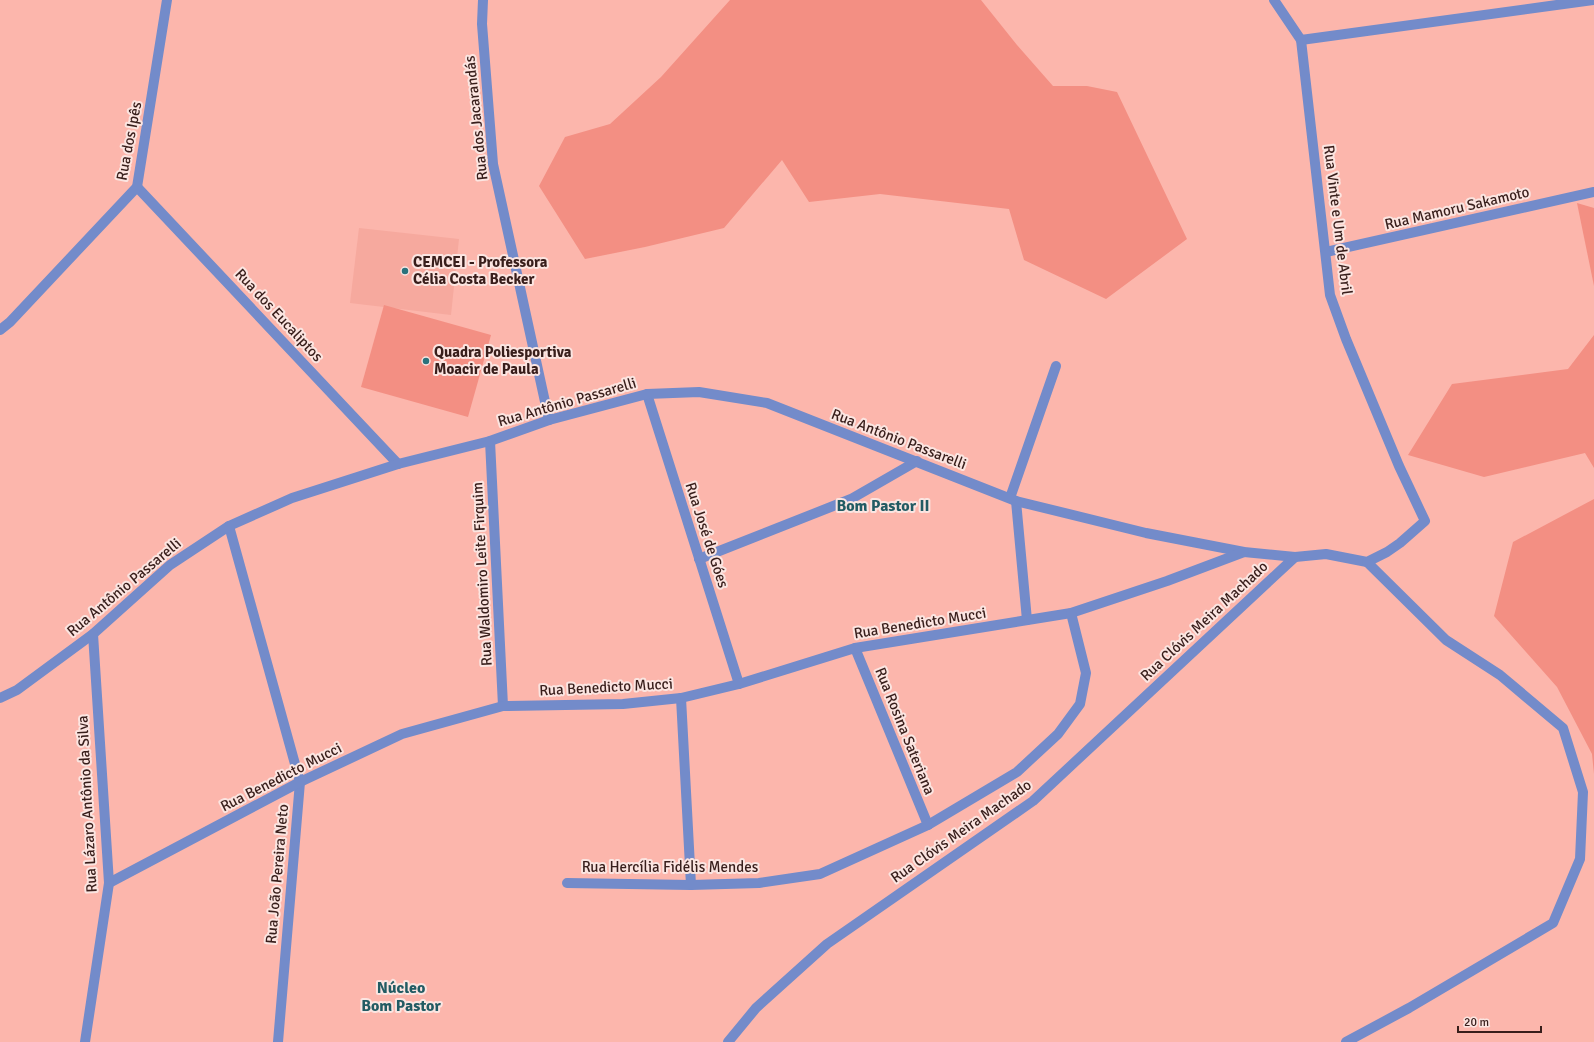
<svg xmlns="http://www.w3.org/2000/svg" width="1594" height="1042" font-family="Signika,sans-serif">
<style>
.built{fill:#f6a99e}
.green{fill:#f38f83}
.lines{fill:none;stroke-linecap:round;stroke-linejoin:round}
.minor{stroke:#738bca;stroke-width:10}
.poi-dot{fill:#2a727c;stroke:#fbe5e1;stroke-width:1.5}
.labels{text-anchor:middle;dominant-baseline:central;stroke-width:4;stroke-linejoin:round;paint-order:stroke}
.street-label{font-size:15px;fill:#381e1b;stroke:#fbe5e1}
.poi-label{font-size:15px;font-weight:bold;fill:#381e1b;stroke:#fbe5e1;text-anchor:start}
.neighbourhood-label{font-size:16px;font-weight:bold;fill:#225b63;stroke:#fbe5e1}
</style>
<rect width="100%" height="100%" fill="#fcb6ac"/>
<path class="built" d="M359,228L459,239L451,315L350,303Z"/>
<g class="green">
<path d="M730,0H981L1017,45L1053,86H1087L1117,92L1187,239L1106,299L1024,260L1009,209L880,194L809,202L782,160L724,228L645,247L585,259L539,186L565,137L610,124L661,77Z"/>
<path d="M1577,203L1594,208V286Z"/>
<path d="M384,305L491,335L468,417L361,387Z"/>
<path d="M1594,335V468L1585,453L1484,477L1408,455L1452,384L1568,369Z"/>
<path d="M1594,499V774L1592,754L1557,687L1494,616L1513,542Z"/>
</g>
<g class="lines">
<g class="minor">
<path d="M483,0L482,24L493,164L549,420"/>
<path d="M1301,40L1593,0"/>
<path d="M137,187L398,464"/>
<path d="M1326,252L1594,192"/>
<path d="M0,330L10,322L137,187L167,0"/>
<path d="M647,394L739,684"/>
<path d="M490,441L503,706"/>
<path d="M1010,498L1056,366"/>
<path d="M1016,501L1027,620"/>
<path d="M229,526L300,782L278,1042"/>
<path d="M699,559L851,499L917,461"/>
<path d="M855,648L928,825"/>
<path d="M0,698L17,690L93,634L170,565L229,526L292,498L398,464L490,441L549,420L647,394L699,392L767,403L1016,501L1146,533L1244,552L1295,557L1326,554L1367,562L1387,552L1400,543L1425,521L1399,466L1346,339L1330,295L1301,40L1274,0"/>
<path d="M681,698L691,885"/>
<path d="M109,883L300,782L402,734L503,706L623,704L681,698L739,684L855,648L1071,613L1167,581L1244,552"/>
<path d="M567,883L691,885L759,883L820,874L928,825L1017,772L1058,734L1080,704L1086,673L1071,613"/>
<path d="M85,1042L109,883L93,634"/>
<path d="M728,1042L756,1008L827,944L1033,801L1295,557"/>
<path d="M1346,1042L1409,1008L1553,923L1580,859L1583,792L1563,728L1500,675L1446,640L1367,562"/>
</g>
</g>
<g class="poi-dot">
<circle cx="405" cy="271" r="4"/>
<circle cx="426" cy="361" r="4"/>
</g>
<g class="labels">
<g class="street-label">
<text transform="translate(476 118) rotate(-96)">Rua dos Jacarandás</text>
<text transform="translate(129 141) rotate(-79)">Rua dos Ipês</text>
<text transform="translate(1457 208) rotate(-13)">Rua Mamoru Sakamoto</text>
<text transform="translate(1338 220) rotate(83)">Rua Vinte e Um de Abril</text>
<text transform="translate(279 315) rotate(47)">Rua dos Eucaliptos</text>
<text transform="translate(567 402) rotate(-16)">Rua Antônio Passarelli</text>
<text transform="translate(899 439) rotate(21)">Rua Antônio Passarelli</text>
<text transform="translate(707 535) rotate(72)">Rua José de Góes</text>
<text transform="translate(482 574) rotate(-93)">Rua Waldomiro Leite Firquim</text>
<text transform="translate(124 587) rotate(-40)">Rua Antônio Passarelli</text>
<text transform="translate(1204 621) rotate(-43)">Rua Clóvis Meira Machado</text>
<text transform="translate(920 623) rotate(-9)">Rua Benedicto Mucci</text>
<text transform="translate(606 687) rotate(-3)">Rua Benedicto Mucci</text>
<text transform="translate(905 731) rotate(68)">Rua Rosina Sateriana</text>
<text transform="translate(281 777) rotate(-27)">Rua Benedicto Mucci</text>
<text transform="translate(87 804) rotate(-93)">Rua Lázaro Antônio da Silva</text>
<text transform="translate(961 831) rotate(-35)">Rua Clóvis Meira Machado</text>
<text x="670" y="867">Rua Hercília Fidélis Mendes</text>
<text transform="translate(277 874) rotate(-85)">Rua João Pereira Neto</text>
</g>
<g class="poi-label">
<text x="413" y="262">CEMCEI - Professora<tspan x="413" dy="17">Célia Costa Becker</tspan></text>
<text x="434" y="352">Quadra Poliesportiva<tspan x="434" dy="17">Moacir de Paula</tspan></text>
</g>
<g class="neighbourhood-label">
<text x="883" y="506">Bom Pastor II</text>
<text x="401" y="988">Núcleo<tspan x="401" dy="18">Bom Pastor</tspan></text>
</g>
</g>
<path d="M1458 1026v6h83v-6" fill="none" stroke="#381e1b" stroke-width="2"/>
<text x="1464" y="1026" font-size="12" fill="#381e1b" stroke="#fbe5e1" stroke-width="3" paint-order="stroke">20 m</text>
</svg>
